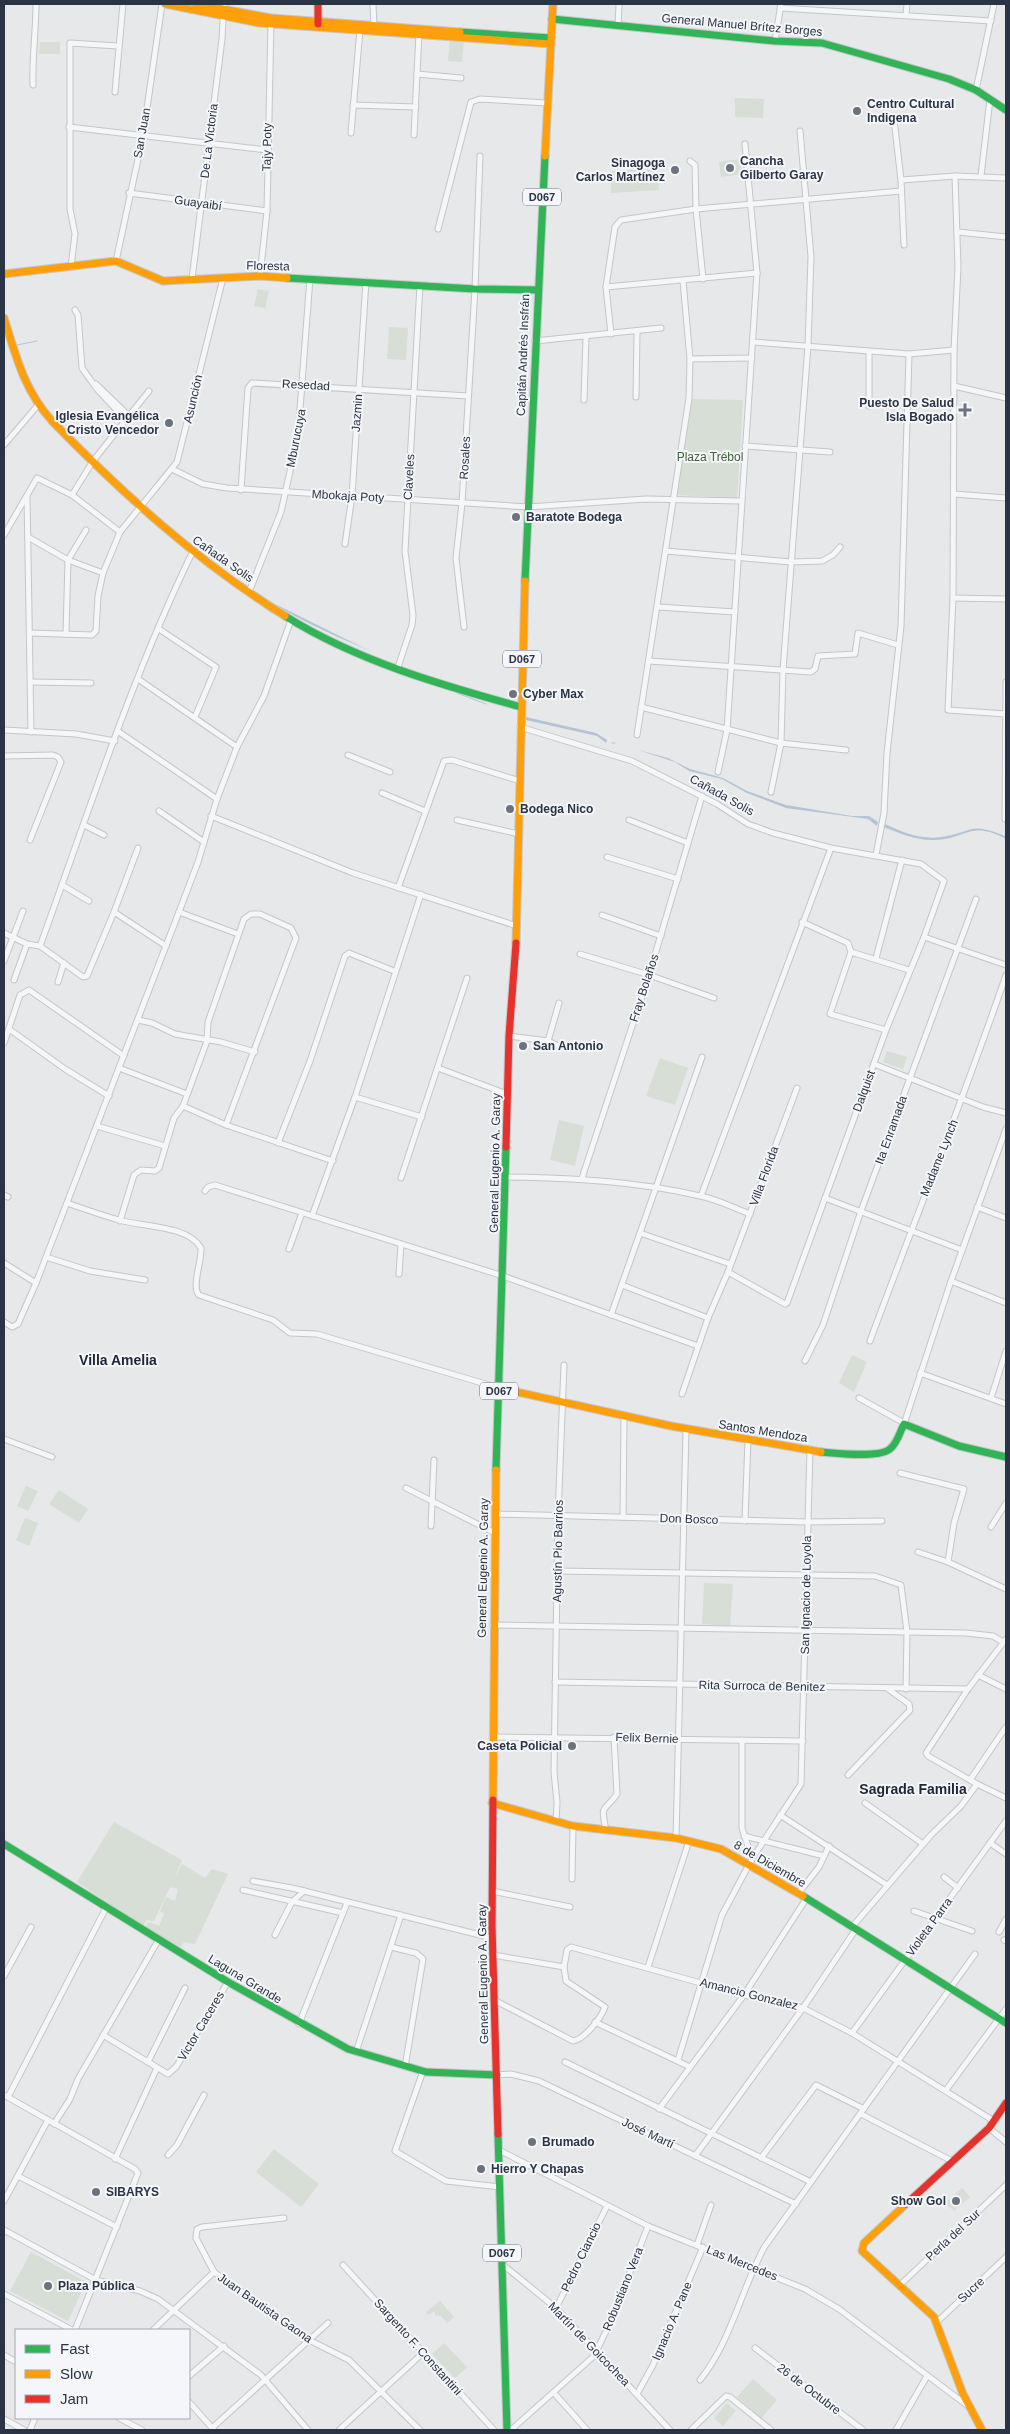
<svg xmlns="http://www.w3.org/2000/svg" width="1010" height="2434" font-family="Arial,sans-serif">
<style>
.green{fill:#d6ded6}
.water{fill:#b4c4d5}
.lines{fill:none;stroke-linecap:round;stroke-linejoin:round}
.stream{stroke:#b4c4d5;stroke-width:1}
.street-casing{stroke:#c4c6c8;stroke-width:7}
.fast-casing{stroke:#c4c6c8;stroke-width:9}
.slow-casing{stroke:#c4c6c8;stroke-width:9}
.jam-casing{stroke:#c4c6c8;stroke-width:9}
.street{stroke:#f5f6f7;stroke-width:5}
.fast{stroke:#30b455;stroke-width:7}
.slow{stroke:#ff9f0a;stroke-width:7}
.jam{stroke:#e5322d;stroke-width:7}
.poi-dot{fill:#6c737f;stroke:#f4f6f9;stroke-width:2}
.labels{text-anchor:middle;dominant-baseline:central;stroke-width:4;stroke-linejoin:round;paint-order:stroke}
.shield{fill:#f4f6f9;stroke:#676e7b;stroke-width:1}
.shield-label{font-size:11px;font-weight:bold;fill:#2b3445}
.street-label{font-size:12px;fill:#2b3445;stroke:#f4f6f9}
.poi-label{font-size:12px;font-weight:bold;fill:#2b3445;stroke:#f4f6f9;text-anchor:start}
.park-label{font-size:12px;fill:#3f6138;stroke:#f4f6f9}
.neighbourhood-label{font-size:14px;font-weight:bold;fill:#1d2536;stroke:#f4f6f9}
</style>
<rect width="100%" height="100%" fill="#e6e8ea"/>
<g class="green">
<path d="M450,39L464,40L462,62L448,61Z"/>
<path d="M40,42H60V54H39Z"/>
<path d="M735,98L764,99L763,118L735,117Z"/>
<path d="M740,159L742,174L721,177L719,162Z"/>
<path d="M658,169L659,190L611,193V171Z"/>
<path d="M258,289L269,291L265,308L254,306Z"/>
<path d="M389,327L408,328L406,360L387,359Z"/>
<path d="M688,399L743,400L737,498L676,495Z"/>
<path d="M887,1051L907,1057L903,1069L883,1062Z"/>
<path d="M660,1058L688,1068L675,1105L646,1096Z"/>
<path d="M559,1120L584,1126L575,1166L550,1160Z"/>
<path d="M852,1355L867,1362L854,1392L839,1383Z"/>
<path d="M26,1486L38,1491L28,1511L17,1506Z"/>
<path d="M59,1490L88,1509L79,1523L49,1504Z"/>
<path d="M25,1518L38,1523L29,1546L16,1540Z"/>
<path d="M704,1583L733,1584L730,1626L702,1624Z"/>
<path d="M114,1822L182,1860L174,1879L182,1864L205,1878L212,1869L228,1874L195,1944L184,1942L181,1947L174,1946L145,1928L148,1922L159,1926L164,1914L160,1911L166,1897L175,1901L178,1889L170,1887L154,1921L147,1920L142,1926L77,1882Z"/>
<path d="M274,2149L319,2184L301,2207L256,2172Z"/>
<path d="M962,2188L970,2197L954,2211L945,2203Z"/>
<path d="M31,2252L86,2282L68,2321L10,2291Z"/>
<path d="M440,2301L454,2317L447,2323L441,2316L435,2315V2311L428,2315L426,2312Z"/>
<path d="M444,2343L467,2367L455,2378L432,2354Z"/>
<path d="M753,2379L777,2400L761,2418L737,2397Z"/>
<path d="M727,2403L736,2411L723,2426L714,2418Z"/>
</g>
<g class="water">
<path d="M167,527L225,571L273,603L372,652C338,637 303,622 272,603C235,581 201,554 167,527Z"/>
<path d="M526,717L596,733L607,740L606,743L597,736L526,720Z"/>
<path d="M638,750L668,758L690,769L723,778L747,791L786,805L852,816H869L878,822L877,826L868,819L786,808L747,793L722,779L689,771L675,762Z"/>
<path d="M885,824C901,832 922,840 941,837C974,832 969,821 1005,836L1006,839C969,819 965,841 932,840C916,840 898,833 884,827Z"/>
</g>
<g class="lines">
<g class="stream">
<path d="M17,345L37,341"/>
<path d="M265,608L272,613"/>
<path d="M457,693L486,704"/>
<path d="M612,743H615"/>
</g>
<g class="street-casing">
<g id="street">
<path d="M373,4L374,27"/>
<path d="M780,8L991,21"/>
<path d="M906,15L907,4"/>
<path d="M618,26L619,4"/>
<path d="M775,41L781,4"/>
<path d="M417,74L461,78"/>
<path d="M33,85C32,57 36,31 36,4"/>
<path d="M976,90L994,4"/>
<path d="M115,92L123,4"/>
<path d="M353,105L416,107"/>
<path d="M894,119L901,180L904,245"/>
<path d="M69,127L267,150"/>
<path d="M351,133L360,30"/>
<path d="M414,135L419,33"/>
<path d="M690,161L695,165L696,209L703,279"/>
<path d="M955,176L958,267L954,350L953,598L948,710L1006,714"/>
<path d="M981,176L990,99"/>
<path d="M901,180L955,176L1006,178"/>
<path d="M129,193L267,211"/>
<path d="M438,229L471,102L480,99L547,103"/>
<path d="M958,232L1006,237"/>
<path d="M116,261L143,136L162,4"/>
<path d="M71,267L75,234L70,209V43L118,46"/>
<path d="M260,276L267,211L271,22"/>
<path d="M192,279L222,39L224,4"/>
<path d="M606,287L757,273"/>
<path d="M75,310L78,315L82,368L97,389L126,420"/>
<path d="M611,334L606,287L615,227L621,220L696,209L901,191"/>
<path d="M535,341L661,328"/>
<path d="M753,342L909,354L954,350"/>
<path d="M690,359L752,358"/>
<path d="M96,384L129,416"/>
<path d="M954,386L1006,398"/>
<path d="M636,397L637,332"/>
<path d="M584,400L586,337"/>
<path d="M869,406V352"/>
<path d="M4,445L38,405"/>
<path d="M745,446L830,452"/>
<path d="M172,469L203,484L227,488L528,507L646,499L740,501"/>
<path d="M241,490L248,388L252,383L468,396"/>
<path d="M954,494L1006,498"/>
<path d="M72,495L93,461L149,391"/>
<path d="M27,496L31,732"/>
<path d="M4,535L37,478L72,495L120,532"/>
<path d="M28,537L68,560L103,573"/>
<path d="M345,544L352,496L366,281"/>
<path d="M666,551L791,562L822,561L833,555L840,547"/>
<path d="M249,592L281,512L298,435L310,278"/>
<path d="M953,598L1006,599"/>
<path d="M658,607L735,612"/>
<path d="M464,627L456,558L462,503L475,289L480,156"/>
<path d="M159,629L216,667L195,717"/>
<path d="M30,633L92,635L96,631L98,596L103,573L120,532L177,462L223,278"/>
<path d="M66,634L68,560L86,530"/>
<path d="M649,661L811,672L815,669L818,656L855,654L858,633L898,645"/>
<path d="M398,667L412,625L413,615L405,551L420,285"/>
<path d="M138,679L237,747"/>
<path d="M31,682L91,683"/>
<path d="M641,707L781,743L846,750"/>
<path d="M520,727L632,761L717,804L748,824L773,833L831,848L921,864L944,881L924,937L886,1030L787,1303L785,1304L728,1272"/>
<path d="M4,730L76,734L115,741"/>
<path d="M119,732L217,799"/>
<path d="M637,735L689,398L690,359L683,281"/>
<path d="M348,755L390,772"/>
<path d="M4,756L53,755L58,757L61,762L30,840"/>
<path d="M718,772L727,730L757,273L745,144"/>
<path d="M771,792L781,743L783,670L808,346L811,257L800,131"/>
<path d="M382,793L425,811"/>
<path d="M159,811L204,842"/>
<path d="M211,816L353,873L517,926"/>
<path d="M1005,819L1006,682"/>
<path d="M457,820L519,834"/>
<path d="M629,820L688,843"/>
<path d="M84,825L104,835"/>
<path d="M876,855L884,813L887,753L901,626L909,354"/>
<path d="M607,857L678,879"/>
<path d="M62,885L89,901"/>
<path d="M398,888L444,761L452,760L520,781"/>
<path d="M114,912L166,946"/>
<path d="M179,912L238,934"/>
<path d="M602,915L661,936"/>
<path d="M802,922L848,943L851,952L830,1014L886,1030"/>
<path d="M4,933L27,944L40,946L83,977L87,976L114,912L138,848"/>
<path d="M924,937L1006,965"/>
<path d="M40,946C88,814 131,679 192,553"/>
<path d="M851,952L909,970"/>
<path d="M580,954L649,975L714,998"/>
<path d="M876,958L902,860"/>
<path d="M4,961L23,911"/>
<path d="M14,980L27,944"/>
<path d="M58,982L64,963"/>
<path d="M138,1020L152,1023L175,1034L221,1042L255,1052"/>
<path d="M9,1029L65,1069L109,1096"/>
<path d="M509,1036L548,1041L556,1045"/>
<path d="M548,1041L559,1003"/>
<path d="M4,1043L20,995L29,990L124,1056"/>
<path d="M874,1064L983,1107L1006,1113"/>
<path d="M119,1068L187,1094"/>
<path d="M438,1068L507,1094"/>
<path d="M355,1097L422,1117"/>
<path d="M183,1106L226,1125L333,1161"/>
<path d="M97,1126L165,1146"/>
<path d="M278,1143L310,1061L345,956L349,953L394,971"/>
<path d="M507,1177C571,1178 636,1181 700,1196C717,1199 734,1208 750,1214"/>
<path d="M401,1178L467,978"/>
<path d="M582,1178L649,975L702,796"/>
<path d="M205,1191L208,1187L215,1185L503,1276L698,1346"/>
<path d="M4,1195L8,1197"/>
<path d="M701,1196L831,848"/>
<path d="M825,1198L962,1250"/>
<path d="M67,1203C84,1209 101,1215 119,1220C142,1227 188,1225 201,1248C202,1261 191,1287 199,1295L273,1320L290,1333L317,1334L499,1388"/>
<path d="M977,1207L1006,1218"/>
<path d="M312,1216L355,1097L421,894"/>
<path d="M120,1221L134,1175L141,1170L155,1171L159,1168L174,1118L183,1106L207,1041L208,1022L244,919L251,914H260L291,928L296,938L226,1125"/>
<path d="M640,1233L730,1264"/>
<path d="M289,1249L302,1213"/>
<path d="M46,1257L90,1271L145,1280"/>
<path d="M4,1263L36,1283L179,912L198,862L217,799L237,747L264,696L291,620"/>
<path d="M399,1274L401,1244"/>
<path d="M951,1281L1006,1303"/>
<path d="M622,1285L708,1318"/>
<path d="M611,1315L702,1057"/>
<path d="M4,1322L12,1327L18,1324L36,1283"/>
<path d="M870,1341C915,1219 964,1098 1006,975"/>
<path d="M805,1361L823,1325L861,1211L976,899"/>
<path d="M920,1373L1006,1404"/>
<path d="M682,1394L708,1318L728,1272L797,1088"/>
<path d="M859,1398L904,1423"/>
<path d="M991,1398L1006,1351"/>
<path d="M904,1424L951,1281L1006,1129"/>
<path d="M4,1439L52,1457"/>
<path d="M900,1473L964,1489L954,1523L948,1562"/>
<path d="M406,1488L495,1533"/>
<path d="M495,1514L808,1522L882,1521"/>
<path d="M623,1517L624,1417"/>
<path d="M745,1521L748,1440"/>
<path d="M431,1526L434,1460"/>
<path d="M991,1527L1006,1503"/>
<path d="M918,1552L948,1562L1006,1589"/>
<path d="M557,1571L875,1576L901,1585L907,1632L906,1689"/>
<path d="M493,1625L966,1633L993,1636L1003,1642"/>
<path d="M1006,1639L968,1689L926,1753L928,1756L977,1784L1006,1798"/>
<path d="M978,1675L1006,1689"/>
<path d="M555,1682L968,1689"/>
<path d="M492,1737L803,1741"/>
<path d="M848,1775L910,1710L909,1704L888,1689"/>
<path d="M970,1780L1006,1727"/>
<path d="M865,1803L923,1844"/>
<path d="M780,1815L887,1885"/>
<path d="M556,1822L557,1802L554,1772L558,1516L564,1365"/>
<path d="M606,1830C600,1802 604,1813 617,1794L614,1737"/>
<path d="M744,1836L824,1856"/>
<path d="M676,1838L686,1430"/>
<path d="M990,1843L1006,1854"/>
<path d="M752,1859L801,1784L810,1449"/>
<path d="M944,1877L958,1888"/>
<path d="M572,1879L573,1826"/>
<path d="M253,1881L292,1888L492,1938"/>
<path d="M243,1890L343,1913"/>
<path d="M492,1891L570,1907"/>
<path d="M798,1894L819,1867L829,1846"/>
<path d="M914,1911L972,1931"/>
<path d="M852,1927L931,1835L961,1806L977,1784"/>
<path d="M999,1932L1006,1919"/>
<path d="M275,1935L292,1902L304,1891"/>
<path d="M1004,1940L1006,1941"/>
<path d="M391,1947L416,1953L423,1959L405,2067"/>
<path d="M493,1955L564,1967"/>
<path d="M648,1967L689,1841"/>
<path d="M4,1976L31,1927"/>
<path d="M494,2000L573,2041C585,2039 601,2018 605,2007L566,1981L564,1967L567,1950L571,1947L744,1995L803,2008L852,2033L994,2121"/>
<path d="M595,2022L690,2067"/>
<path d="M299,2024L347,1903"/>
<path d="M852,2033L1006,1821"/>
<path d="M103,2035L168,2074L176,2067L228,1982"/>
<path d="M356,2052L401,1915"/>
<path d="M678,2060L722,1915L752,1859L742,1828V1740"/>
<path d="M148,2062L185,1988"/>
<path d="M565,2062L811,2182"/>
<path d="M423,2071L395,2151L446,2181L500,2187"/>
<path d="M497,2075L511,2074L539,2081L796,2204"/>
<path d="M946,2090L1006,2009"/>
<path d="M4,2095L135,2169L138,2173L75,2330"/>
<path d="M8,2097L107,1906"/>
<path d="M659,2109L744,1995L806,1899"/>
<path d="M861,2114L952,2161"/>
<path d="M54,2124L70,2099L78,2079L159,1939"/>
<path d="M989,2128L1006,2142"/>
<path d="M499,2150L648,2226L805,2289L839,2309L968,2406"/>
<path d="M168,2155L177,2145L204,2095"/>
<path d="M695,2156L803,2008L856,1929"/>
<path d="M761,2158L816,2085L864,2109"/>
<path d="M115,2159L157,2068"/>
<path d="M18,2176L117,2227"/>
<path d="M4,2201L48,2120"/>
<path d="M284,2218L202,2227L197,2229L196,2238L214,2272L309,2340L349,2360L420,2430"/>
<path d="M4,2230L96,2280L140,2291L158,2299L261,2375L308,2430"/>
<path d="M697,2245L711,2205"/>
<path d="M502,2264L556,2308L670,2430"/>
<path d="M343,2265L494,2430"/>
<path d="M900,2285L1006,2185"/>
<path d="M4,2294L72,2330"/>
<path d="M556,2308L607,2206"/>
<path d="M937,2322L1006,2257"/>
<path d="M153,2330L214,2272"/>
<path d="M755,2348L863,2430"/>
<path d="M4,2355L16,2362"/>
<path d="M189,2376L224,2346"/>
<path d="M700,2380C731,2342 741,2289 765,2246L975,1954"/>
<path d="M554,2393L587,2430"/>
<path d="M637,2394L653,2365L703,2247"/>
<path d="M189,2402L214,2430"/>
<path d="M119,2418L142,2430"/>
<path d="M4,2419L24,2430"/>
<path d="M212,2428L328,2323"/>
<path d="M30,2430L35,2418"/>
<path d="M339,2430L423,2353"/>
<path d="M511,2430L594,2356L612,2319L648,2226"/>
<path d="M691,2430L726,2396L730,2397L771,2430"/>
<path d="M896,2430L927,2376"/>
</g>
</g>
<g class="fast-casing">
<g id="fast">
<path d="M552,19L775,41L822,43L949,79L976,90L1006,110"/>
<path d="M460,32L551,38"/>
<path d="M287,278L475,289L537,290"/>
<path d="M525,581L545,156"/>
<path d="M285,616C357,661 441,685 521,707"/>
<path d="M821,1452C836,1453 881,1459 891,1448C897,1443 900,1432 904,1424L959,1446L1006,1457"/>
<path d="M496,1470L506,1147"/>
<path d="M4,1844L228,1982L348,2049L426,2072L497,2075"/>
<path d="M803,1896L1006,2023"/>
<path d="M498,2134L507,2430"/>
</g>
</g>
<g class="slow-casing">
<g id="slow">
<path d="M165,4L259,23L551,44"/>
<path d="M196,4L271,18L460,32"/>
<path d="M545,156L553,4"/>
<path d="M4,274L116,261L163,281L260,276L287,278"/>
<path d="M4,318C16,356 24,390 52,421C123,494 198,562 285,616"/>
<path d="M516,943L525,581"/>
<path d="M499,1388L671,1426L821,1452"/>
<path d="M493,1800L496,1470"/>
<path d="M492,1803L573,1826L676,1838L721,1849L803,1896"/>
<path d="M906,2204L864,2243L862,2251L934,2317L963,2394L982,2430"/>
</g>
</g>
<g class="jam-casing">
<g id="jam">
<path d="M318,4V24"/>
<path d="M506,1147L509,1036L516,943"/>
<path d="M493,1800L492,1926L498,2134"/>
<path d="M906,2204L989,2128L1006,2103"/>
</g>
</g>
<use href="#street" class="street"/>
<use href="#fast" class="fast"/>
<use href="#slow" class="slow"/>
<use href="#jam" class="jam"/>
</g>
<g class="poi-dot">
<circle cx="857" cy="111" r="5"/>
<circle cx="730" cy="168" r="5"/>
<circle cx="675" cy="170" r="5"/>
<path d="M962.5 402.5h5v5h5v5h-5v5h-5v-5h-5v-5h5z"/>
<circle cx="169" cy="423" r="5"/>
<circle cx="516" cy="517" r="5"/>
<circle cx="513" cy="694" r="5"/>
<circle cx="510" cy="809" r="5"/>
<circle cx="523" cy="1046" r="5"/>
<circle cx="572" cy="1746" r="5"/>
<circle cx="532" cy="2142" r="5"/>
<circle cx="481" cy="2169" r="5"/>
<circle cx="96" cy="2192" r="5"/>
<circle cx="956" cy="2201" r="5"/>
<circle cx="48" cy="2286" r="5"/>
</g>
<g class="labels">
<g class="shield">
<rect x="523" y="188.5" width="38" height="17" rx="4"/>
<rect x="503" y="650.5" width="38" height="17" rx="4"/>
<rect x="480" y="1382.5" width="38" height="17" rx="4"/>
<rect x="483" y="2244.5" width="38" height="17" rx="4"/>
</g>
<g class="shield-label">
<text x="542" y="197">D067</text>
<text x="522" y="659">D067</text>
<text x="499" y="1391">D067</text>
<text x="502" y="2253">D067</text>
</g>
<g class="street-label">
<text transform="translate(742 25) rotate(5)">General Manuel Brítez Borges</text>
<text transform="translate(142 133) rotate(-80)">San Juan</text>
<text transform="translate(209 141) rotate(-83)">De La Victoria</text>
<text transform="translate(267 147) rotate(-89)">Tajy Poty</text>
<text transform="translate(198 203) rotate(8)">Guayaibí</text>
<text transform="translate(268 266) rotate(1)">Floresta</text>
<text transform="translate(523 355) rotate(-88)">Capitán Andrés Insfrán</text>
<text transform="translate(306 385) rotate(3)">Resedad</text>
<text transform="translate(193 399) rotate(-77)">Asunción</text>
<text transform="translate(357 413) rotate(-86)">Jazmin</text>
<text transform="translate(296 438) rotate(-79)">Mburucuya</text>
<text transform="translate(465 458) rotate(-87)">Rosales</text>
<text transform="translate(409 477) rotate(-87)">Claveles</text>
<text transform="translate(348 496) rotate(3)">Mbokaja Poty</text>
<text transform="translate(223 559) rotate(35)">Cañada Solis</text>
<text transform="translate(722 795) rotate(29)">Cañada Solis</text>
<text transform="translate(644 988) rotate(-72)">Fray Bolaños</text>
<text transform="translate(864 1091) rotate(-70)">Dalquist</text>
<text transform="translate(891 1130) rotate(-70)">Ita Enramada</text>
<text transform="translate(939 1158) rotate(-68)">Madame Lynch</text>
<text transform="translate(495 1163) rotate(-89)">General Eugenio A. Garay</text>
<text transform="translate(764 1176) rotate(-70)">Villa Florida</text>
<text transform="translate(763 1431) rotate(9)">Santos Mendoza</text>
<text transform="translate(689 1519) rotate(2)">Don Bosco</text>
<text transform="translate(558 1551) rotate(-89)">Agustín Pio Barrios</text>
<text transform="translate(483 1568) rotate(-89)">General Eugenio A. Garay</text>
<text transform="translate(806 1595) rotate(-89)">San Ignacio de Loyola</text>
<text transform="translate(762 1686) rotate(1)">Rita Surroca de Benitez</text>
<text transform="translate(647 1738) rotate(2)">Felix Bernie</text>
<text transform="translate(770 1864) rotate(30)">8 de Diciembre</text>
<text transform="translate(929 1927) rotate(-54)">Violeta Parra</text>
<text transform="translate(483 1974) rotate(-91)">General Eugenio A. Garay</text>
<text transform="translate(245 1979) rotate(31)">Laguna Grande</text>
<text transform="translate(749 1994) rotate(14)">Amancio Gonzalez</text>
<text transform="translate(201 2026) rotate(-59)">Victor Caceres</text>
<text transform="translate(648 2133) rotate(25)">José Martí</text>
<text transform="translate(953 2235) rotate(-43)">Perla del Sur</text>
<text transform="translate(581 2257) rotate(-64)">Pedro Ciancio</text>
<text transform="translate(742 2263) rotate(22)">Las Mercedes</text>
<text transform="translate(623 2289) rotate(-68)">Robustiano Vera</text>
<text transform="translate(971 2290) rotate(-43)">Sucre</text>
<text transform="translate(265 2308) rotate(35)">Juan Bautista Gaona</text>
<text transform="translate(672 2321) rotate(-67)">Ignacio A. Pane</text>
<text transform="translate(589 2344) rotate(46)">Martín de Goicochea</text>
<text transform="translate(418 2347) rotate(48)">Sargento F. Constantini</text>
<text transform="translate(809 2389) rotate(37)">26 de Octubre</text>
</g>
<g class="poi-label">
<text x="867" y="104">Centro Cultural<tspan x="867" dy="14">Indigena</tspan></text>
<text x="740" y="161">Cancha<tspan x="740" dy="14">Gilberto Garay</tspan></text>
<text x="665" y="163" text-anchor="end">Sinagoga<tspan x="665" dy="14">Carlos Martínez</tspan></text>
<text x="954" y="403" text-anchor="end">Puesto De Salud<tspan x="954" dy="14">Isla Bogado</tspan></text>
<text x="159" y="416" text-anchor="end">Iglesia Evangélica<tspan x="159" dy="14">Cristo Vencedor</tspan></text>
<text x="526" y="517">Baratote Bodega</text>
<text x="523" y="694">Cyber Max</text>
<text x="520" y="809">Bodega Nico</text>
<text x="533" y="1046">San Antonio</text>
<text x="562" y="1746" text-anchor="end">Caseta Policial</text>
<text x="542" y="2142">Brumado</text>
<text x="491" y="2169">Hierro Y Chapas</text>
<text x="106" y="2192">SIBARYS</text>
<text x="946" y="2201" text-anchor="end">Show Gol</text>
<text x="58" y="2286">Plaza Pública</text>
</g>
<g class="park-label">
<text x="710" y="457">Plaza Trébol</text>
</g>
<g class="neighbourhood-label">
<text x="118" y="1360">Villa Amelia</text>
<text x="913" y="1789">Sagrada Familia</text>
</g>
</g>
<rect width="1010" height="2434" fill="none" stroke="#2b3445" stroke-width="10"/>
<rect x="15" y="2329" width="175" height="90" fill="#f4f6f9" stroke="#a4a8b1"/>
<rect x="25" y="2345" width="25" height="8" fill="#30b455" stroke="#a4a8b1"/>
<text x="60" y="2354" font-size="15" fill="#2b3445">Fast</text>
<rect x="25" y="2370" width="25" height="8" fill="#ff9f0a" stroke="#a4a8b1"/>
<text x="60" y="2379" font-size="15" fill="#2b3445">Slow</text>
<rect x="25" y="2395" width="25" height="8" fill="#e5322d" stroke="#a4a8b1"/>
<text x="60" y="2404" font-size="15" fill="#2b3445">Jam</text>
</svg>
